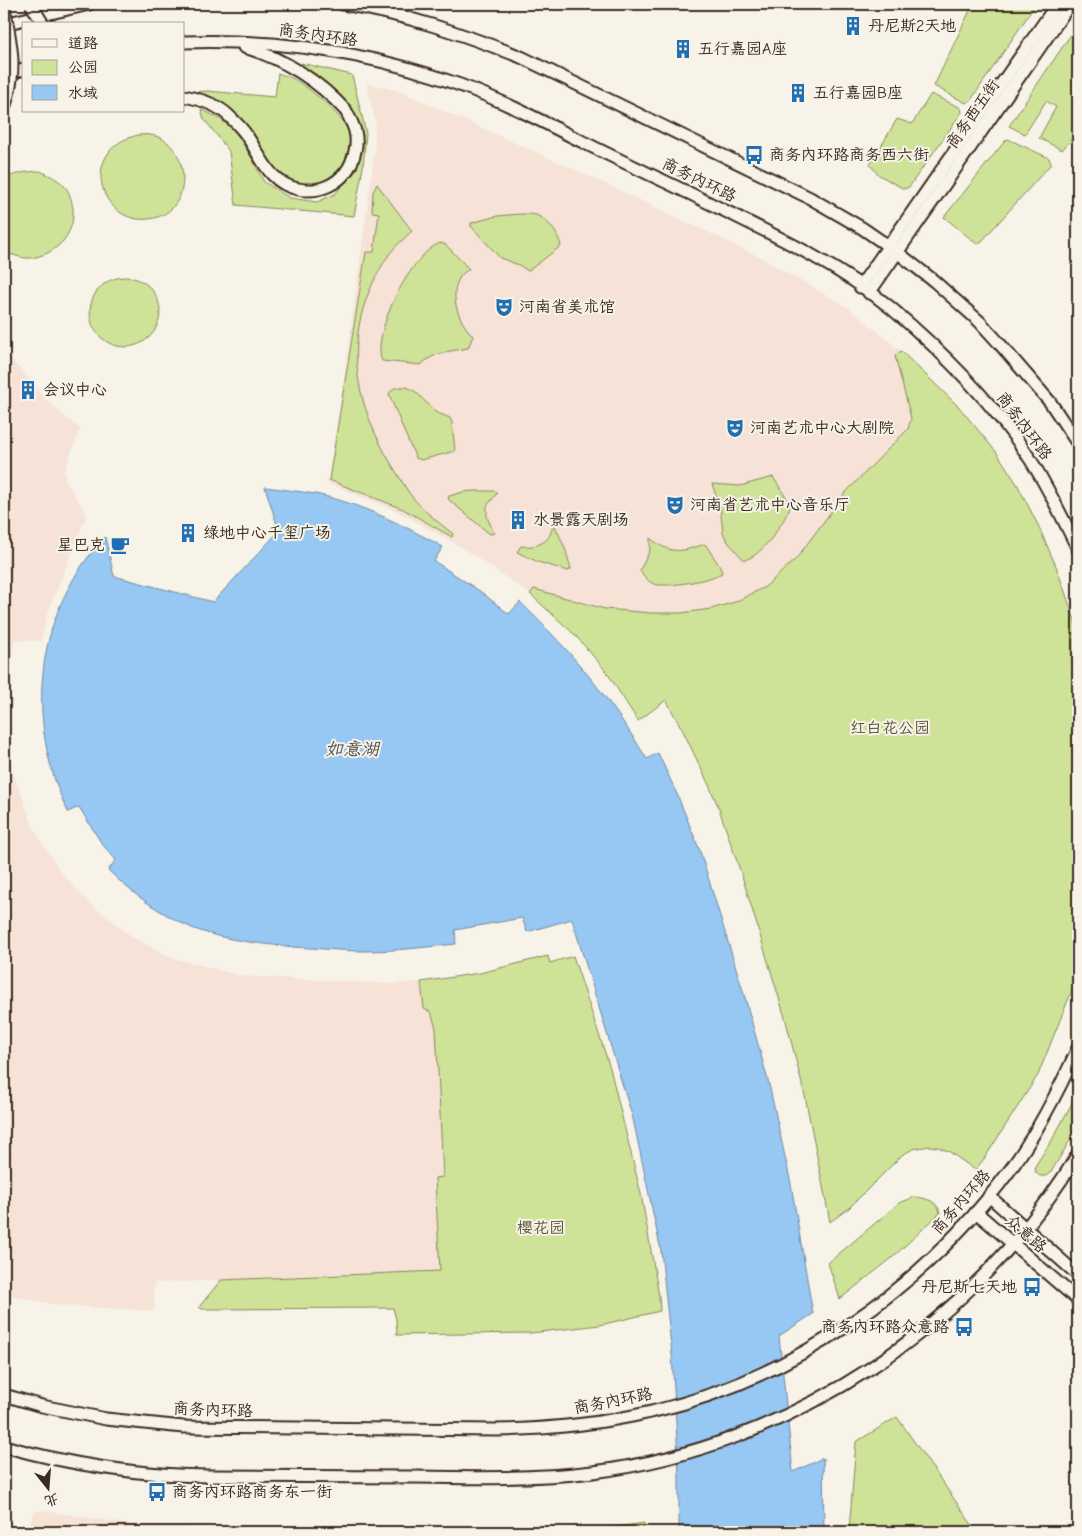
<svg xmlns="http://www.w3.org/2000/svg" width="1082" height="1536" font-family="'Comic Neue','LXGW WenKai TC',sans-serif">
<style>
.built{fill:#f6e2d6}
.green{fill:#cfe398;stroke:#85865b}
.water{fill:#97c7f3;stroke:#72889e}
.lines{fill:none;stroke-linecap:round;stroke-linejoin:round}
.secondary-casing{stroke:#3b2a1e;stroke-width:15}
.secondary{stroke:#f7f3e8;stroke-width:11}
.secondary-bridge-casing{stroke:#3b2a1e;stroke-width:15;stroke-linecap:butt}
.secondary-bridge{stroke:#f7f3e8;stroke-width:11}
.labels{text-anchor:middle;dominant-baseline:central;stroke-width:4;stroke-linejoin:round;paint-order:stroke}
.poi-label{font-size:16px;fill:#3b2a1e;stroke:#f7f3e8;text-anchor:start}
.street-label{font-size:16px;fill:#3b2a1e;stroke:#f7f3e8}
.park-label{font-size:16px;fill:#594f36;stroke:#f7f3e8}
.water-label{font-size:18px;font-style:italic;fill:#525153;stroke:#f7f3e8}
</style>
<rect width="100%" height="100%" fill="#f7f3e8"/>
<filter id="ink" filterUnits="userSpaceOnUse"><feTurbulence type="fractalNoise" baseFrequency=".02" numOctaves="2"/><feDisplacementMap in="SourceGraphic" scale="10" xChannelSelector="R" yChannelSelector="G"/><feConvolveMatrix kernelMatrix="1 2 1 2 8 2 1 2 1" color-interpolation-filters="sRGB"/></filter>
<g filter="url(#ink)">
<g class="built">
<path d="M367,83L399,91L591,177L754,254L849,308L901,351L895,356L909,410L911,419L908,429L845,493L796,559L765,587L749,597L726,606L681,613H651L605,609L534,589L530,594L463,548L397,511L327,483L345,372L375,149V122Z"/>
<path d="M4,350L46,400L80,429L64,472L67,484L87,514L48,612L41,641L14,640L4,725L11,767L34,829L60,871L88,902L132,937L173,958L242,976L391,984L421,982L424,1009L430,1012L436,1028L443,1177L435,1178L440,1271L154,1283V1311L56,1305L10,1295L4,1291Z"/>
<path d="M40,1510L133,1525L226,1529L229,1532H28L33,1513Z"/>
</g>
<g class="green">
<path d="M973,4H1036L971,100L966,103L934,86Z"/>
<path d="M1078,24V132L1062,150L1039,138L1056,107L1046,101L1025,134L1009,126Z"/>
<path d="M301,63L352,75L366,133L363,167L354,216L236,205L229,151L204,119L201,109L220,119L235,131L253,160L264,182L290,198L317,202L335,194L357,169L361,135L353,111Z"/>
<path d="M278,73C282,75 288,76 292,78C310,88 353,122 352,144C352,156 344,165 336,173C324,184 315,187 299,184C269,178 262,144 246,123C232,105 210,99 190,92L207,91L275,97Z"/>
<path d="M931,94L961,108L962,112L909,187L904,189L879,175L870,165L897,119L912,124Z"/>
<path d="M138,135C142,135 146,134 150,135C190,139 198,213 149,219C106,224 84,170 117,144C124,139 131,137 138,135Z"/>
<path d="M1008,139L1049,158L1051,164L981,242L977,244L944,217L1005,141Z"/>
<path d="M40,171C49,175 59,179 66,188C70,193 72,202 73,209C75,235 56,255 30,258C22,259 11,254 4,252V181C13,172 28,172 40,171Z"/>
<path d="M377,184L412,231C404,239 394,247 388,256C343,325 349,391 389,460C396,471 402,482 409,493C421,509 438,522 453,534L452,537L403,509L329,480L366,252H374L379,213L372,212L373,192Z"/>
<path d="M520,214C525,214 532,214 536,215C548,219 559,235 561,246L528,271L519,265L500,258L471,226V223L497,216Z"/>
<path d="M441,243L446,245L469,269C466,271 462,274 460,277C448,295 459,322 473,336L468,348C452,351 433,352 421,365L382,361C370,335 413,250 441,243Z"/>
<circle cx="125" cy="312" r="35"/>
<path d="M901,351L959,407L997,453L1017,484L1037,523L1056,566L1078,629V975L1038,1075L984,1159L975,1170L950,1152L938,1147L929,1146L913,1149L902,1155L849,1208L830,1222L805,1096L786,1021L742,876L718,806L708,783L683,731L666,700L638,721L606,671L575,635L530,594L534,589L605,609L651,613H681L711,609L735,602L765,587L796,559L845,493L908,429L911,419L909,410L895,356Z"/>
<path d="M407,387L416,392L435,412L450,418L452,423L455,451L421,460L416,458L406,436L389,394C393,386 400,387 407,387Z"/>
<path d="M773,477L791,505C784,522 763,556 744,560L728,542L723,533L720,506L712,484L740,486Z"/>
<path d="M475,491H495L497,493L487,506V517L494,533L490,534L486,531L448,499L449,496L463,492Z"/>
<path d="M555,526L565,548L571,569L568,571L538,562L517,552L521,546C535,548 550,543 552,528Z"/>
<path d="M650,538C670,555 682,552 705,544C710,552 721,566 722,573C711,580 666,588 654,584C648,582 643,575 640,570L650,550Z"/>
<path d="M548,956L550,963L573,956L610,1068L641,1194L659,1296L660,1311L600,1325L531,1333L397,1335L396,1319L393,1308L202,1309L199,1307L221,1280L440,1271L435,1178L443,1177L436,1028L431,1012L424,1009L421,982L480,973Z"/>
<path d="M1078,1092V1127L1051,1172L1046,1176H1040L1036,1173L1035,1166L1052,1140Z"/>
<path d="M915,1197C926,1198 938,1201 940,1213L892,1258L840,1299L828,1263L899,1203Z"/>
<path d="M897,1417L977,1532H849L856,1442Z"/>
<path d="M644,1523V1532H581Z"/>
</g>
<path class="water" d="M265,487C281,489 298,491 315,494C360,503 403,525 443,547L434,561L481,592L509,614L520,602C572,652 609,697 647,759L658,753L677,794L700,851L744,994L769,1084L791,1184L813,1314L779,1336L793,1472L823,1458L824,1532H679V1474L672,1355L661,1251L633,1119L572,919L527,932L522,918L455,930L456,944C426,947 396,951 365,951C341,951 317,948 293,947C261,944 222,940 192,928C161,914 132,894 108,870L116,860L102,844L79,807L68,812C30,734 32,640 81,567C88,556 97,547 105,537L114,576L213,602L279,531Z"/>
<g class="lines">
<g class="secondary-casing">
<g id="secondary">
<path d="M343,4C405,14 463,34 521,57L810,198L862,228L897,252L934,281L980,322L999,343L1050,402L1078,444"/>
<path d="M4,24L89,4"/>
<path d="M184,42C277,39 372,53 460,85C504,101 545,123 587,144C621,161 656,177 689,193C758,228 831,259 891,308C943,352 993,402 1030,459C1048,487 1063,519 1078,549"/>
<path d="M244,47C283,58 319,81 346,111"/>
<path d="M4,75L24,69"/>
<path d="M860,287L1057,4"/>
<path d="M869,293L1070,4"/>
<path d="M989,1196L1078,1275"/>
<path d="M976,1212L1078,1300"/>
<path d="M4,1395L42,1406L106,1419L183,1427L497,1430C549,1429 600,1424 651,1412C795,1378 923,1288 1010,1170C1038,1132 1059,1090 1078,1048"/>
<path d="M4,1446C70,1465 138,1475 207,1476C276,1476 345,1477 415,1477C474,1478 534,1479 593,1472C791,1447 975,1325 1078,1154"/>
</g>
</g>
<use href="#secondary" class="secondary"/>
<g class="secondary-bridge-casing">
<g id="secondary-bridge">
<path d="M31,4L43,24"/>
<path d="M4,7C11,46 18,69 4,108"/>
<path d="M184,96C200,99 217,104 229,116C235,122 242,128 247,136C262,158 269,183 298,189C308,191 319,190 328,186C343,179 352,166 355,151C359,135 353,124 346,111"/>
</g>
</g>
<use href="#secondary-bridge" class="secondary-bridge"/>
</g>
</g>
<defs>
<g id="building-bare" transform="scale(1.5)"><path d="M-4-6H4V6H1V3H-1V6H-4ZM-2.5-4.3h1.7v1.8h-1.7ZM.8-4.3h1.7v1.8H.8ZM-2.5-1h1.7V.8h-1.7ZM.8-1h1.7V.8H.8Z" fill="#1f6fb2" stroke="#f7f3e8" stroke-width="2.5" paint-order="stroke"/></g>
<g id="bus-bare" transform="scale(1.5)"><path d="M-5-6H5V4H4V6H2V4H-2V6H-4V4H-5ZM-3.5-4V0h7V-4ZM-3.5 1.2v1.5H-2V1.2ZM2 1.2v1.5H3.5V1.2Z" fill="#1f6fb2" stroke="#f7f3e8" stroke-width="2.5" paint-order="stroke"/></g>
<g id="theatre-bare" transform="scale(1.5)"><path d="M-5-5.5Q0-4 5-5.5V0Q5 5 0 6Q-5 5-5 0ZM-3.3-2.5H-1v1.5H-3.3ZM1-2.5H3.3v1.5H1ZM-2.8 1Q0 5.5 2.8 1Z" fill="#1f6fb2" stroke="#f7f3e8" stroke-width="2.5" paint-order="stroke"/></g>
<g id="cafe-bare" transform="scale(1.5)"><path d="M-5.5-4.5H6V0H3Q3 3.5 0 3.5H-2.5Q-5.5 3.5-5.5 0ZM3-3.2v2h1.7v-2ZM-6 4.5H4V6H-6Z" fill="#1f6fb2" stroke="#f7f3e8" stroke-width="2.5" paint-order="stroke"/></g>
</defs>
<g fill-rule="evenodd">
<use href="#building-bare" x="853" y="26"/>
<use href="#building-bare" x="683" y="49"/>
<use href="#building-bare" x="798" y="93"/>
<use href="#bus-bare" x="754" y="155"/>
<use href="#theatre-bare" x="504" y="307"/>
<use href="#building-bare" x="28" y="390"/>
<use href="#theatre-bare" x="735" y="428"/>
<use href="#theatre-bare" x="675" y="505"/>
<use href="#building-bare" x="518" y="520"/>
<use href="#building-bare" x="188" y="533"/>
<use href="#cafe-bare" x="120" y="545"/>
<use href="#bus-bare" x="1032" y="1287"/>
<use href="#bus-bare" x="964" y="1327"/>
<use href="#bus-bare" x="157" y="1492"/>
</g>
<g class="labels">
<g class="poi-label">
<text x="868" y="26">丹尼斯2天地</text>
<text x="698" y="49">五行嘉园A座</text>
<text x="813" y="93">五行嘉园B座</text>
<text x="769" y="155">商务内环路商务西六街</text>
<text x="519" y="307">河南省美术馆</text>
<text x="43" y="390">会议中心</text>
<text x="750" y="428">河南艺术中心大剧院</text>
<text x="690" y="505">河南省艺术中心音乐厅</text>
<text x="533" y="520">水景露天剧场</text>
<text x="203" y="533">绿地中心千玺广场</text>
<text x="105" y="545" text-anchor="end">星巴克</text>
<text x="1017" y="1287" text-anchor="end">丹尼斯七天地</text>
<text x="949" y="1327" text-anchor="end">商务内环路众意路</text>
<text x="172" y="1492">商务内环路商务东一街</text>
</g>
<g class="street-label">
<text transform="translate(318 35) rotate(8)">商务内环路</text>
<text transform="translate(973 114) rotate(-55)">商务西五街</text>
<text transform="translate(699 180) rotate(26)">商务内环路</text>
<text transform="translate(1024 426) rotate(53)">商务内环路</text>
<text transform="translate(961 1202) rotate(-49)">商务内环路</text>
<text transform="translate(1026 1234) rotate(41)">众意路</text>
<text transform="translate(613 1401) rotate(-11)">商务内环路</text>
<text transform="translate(213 1410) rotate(2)">商务内环路</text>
</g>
<g class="park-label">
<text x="890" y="728">红白花公园</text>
<text x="541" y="1228">樱花园</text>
</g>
<g class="water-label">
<text x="352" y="749">如意湖</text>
</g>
</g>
<rect width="1082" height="1536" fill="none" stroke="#f7f3e8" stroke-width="20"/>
<rect x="10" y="10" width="1062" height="1516" fill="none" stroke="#3b2a1e" stroke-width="2" filter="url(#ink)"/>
<rect x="22" y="22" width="162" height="90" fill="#f7f3e8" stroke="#aca397"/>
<rect x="32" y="39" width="25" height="8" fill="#f7f3e8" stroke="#aca397"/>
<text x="68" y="48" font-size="15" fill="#3b2a1e">道路</text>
<rect x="32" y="60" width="25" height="15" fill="#cfe398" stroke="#aca397"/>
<text x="68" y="72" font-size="15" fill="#3b2a1e">公园</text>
<rect x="32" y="85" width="25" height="15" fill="#97c7f3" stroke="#aca397"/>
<text x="68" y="98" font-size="15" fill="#3b2a1e">水域</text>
<g transform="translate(48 1488) rotate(163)" stroke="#f7f3e8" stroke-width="4" paint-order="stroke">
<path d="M0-4L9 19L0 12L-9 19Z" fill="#3b2a1e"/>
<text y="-8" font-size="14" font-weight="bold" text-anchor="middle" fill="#3b2a1e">北</text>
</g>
</svg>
